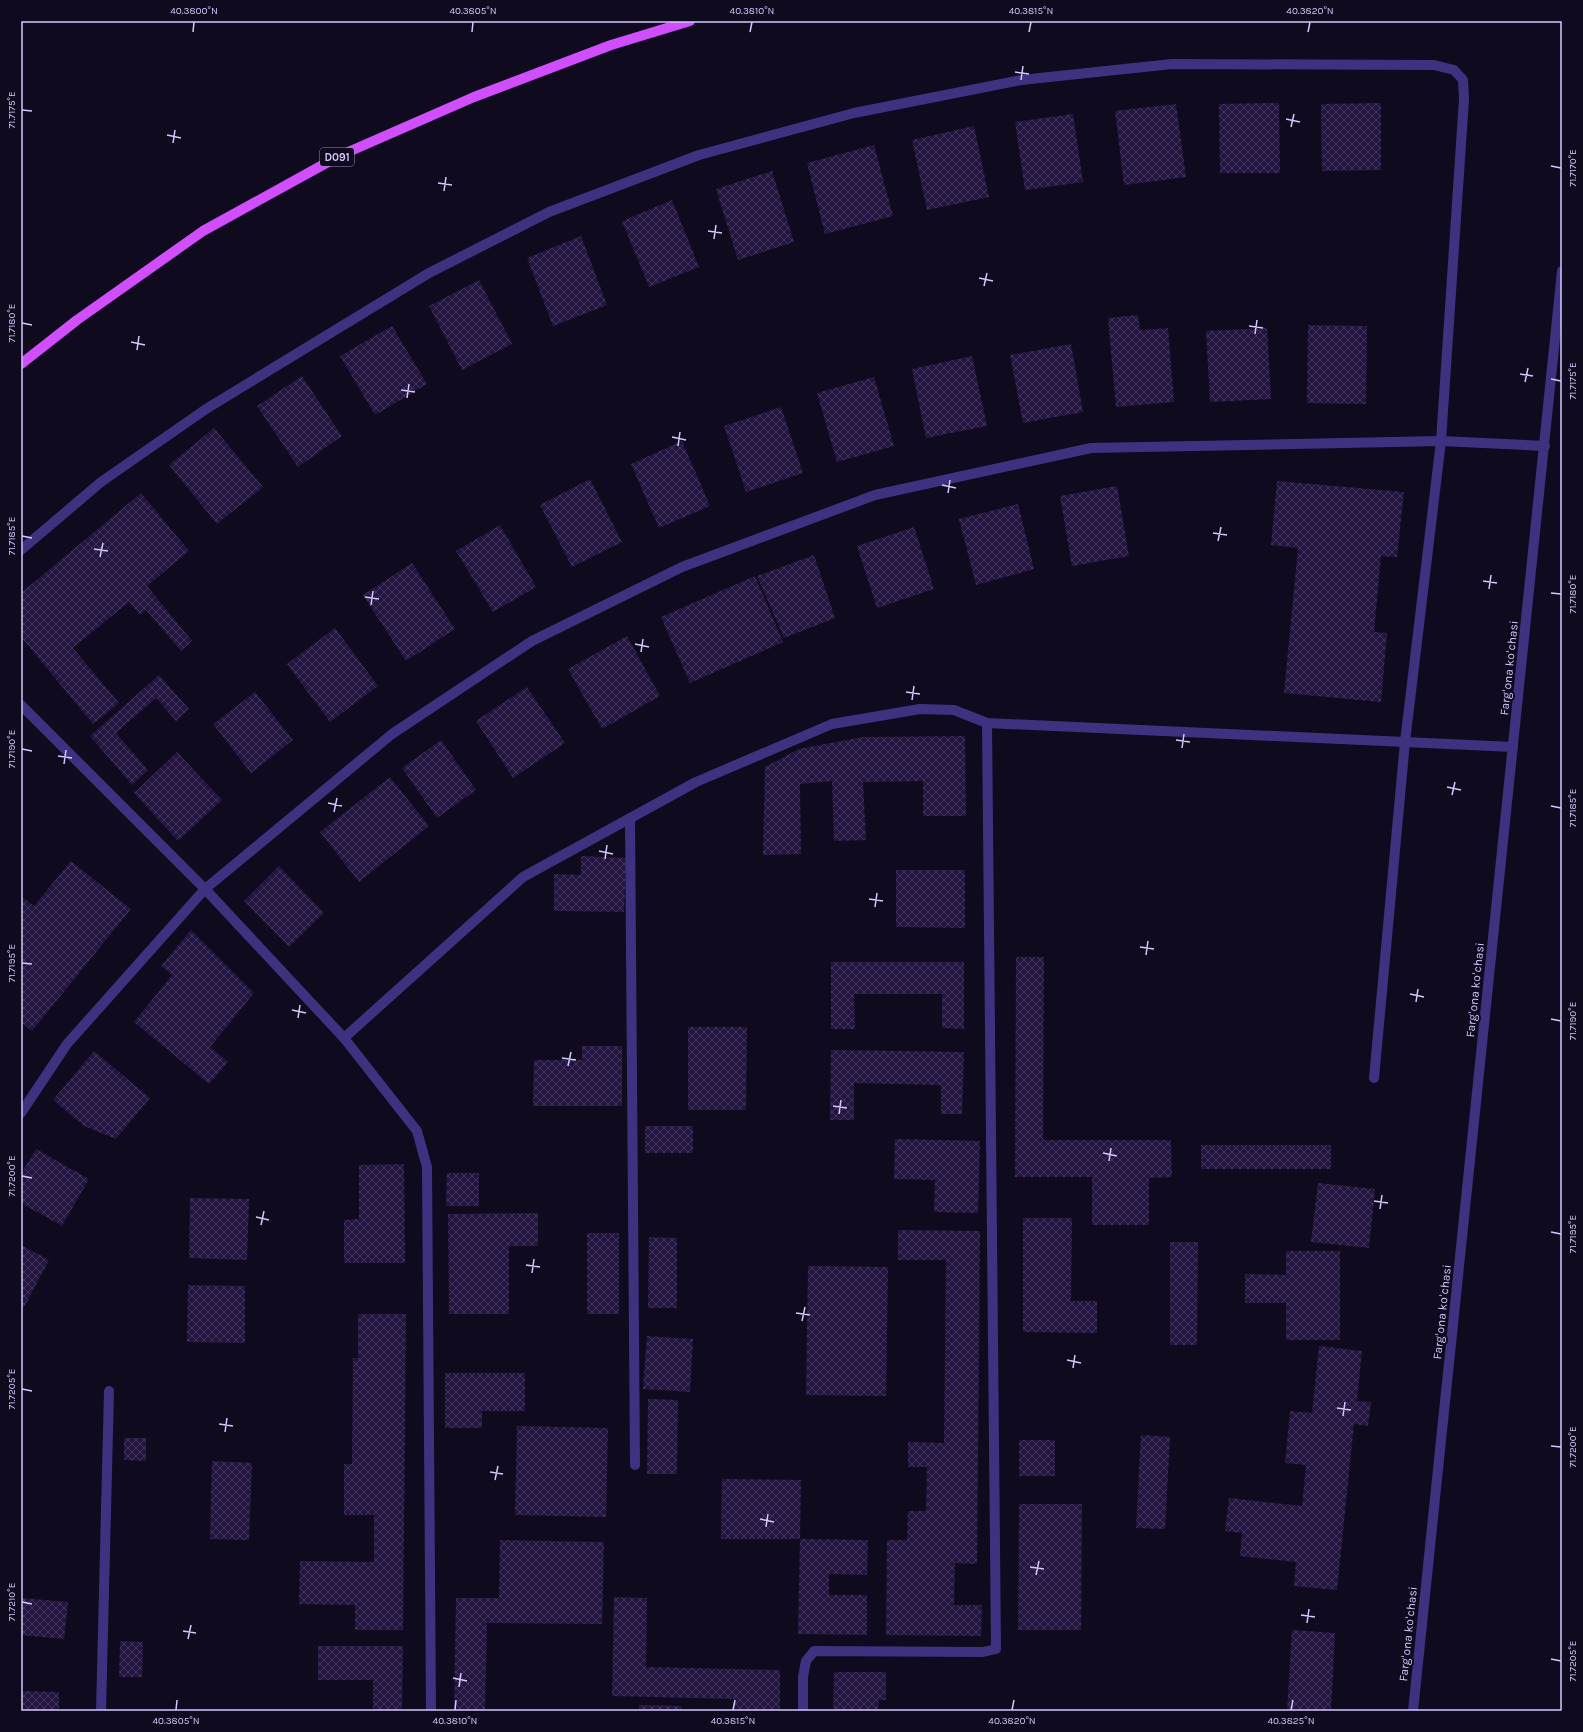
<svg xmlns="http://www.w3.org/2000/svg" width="1583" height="1732" font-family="Karla,sans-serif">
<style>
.building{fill:url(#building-cross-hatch)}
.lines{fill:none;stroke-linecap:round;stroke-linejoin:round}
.service{stroke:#3e3280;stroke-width:10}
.minor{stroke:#3e3280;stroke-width:10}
.tertiary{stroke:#3e3280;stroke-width:10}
.primary{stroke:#d14eff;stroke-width:10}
.ticks{fill:none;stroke:#d4c7ff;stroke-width:1.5}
.labels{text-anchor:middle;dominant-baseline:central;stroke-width:4;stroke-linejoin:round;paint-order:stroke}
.shield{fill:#100a1e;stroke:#998ebc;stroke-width:1}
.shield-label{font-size:11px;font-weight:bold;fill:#d4c7ff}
.street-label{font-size:12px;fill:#d4c7ff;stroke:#100a1e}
.neatline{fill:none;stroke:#d4c7ff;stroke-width:1.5}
.ticks-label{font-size:10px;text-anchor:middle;fill:#d4c7ff}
</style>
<defs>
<pattern id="building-cross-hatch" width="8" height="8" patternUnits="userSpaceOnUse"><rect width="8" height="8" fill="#231540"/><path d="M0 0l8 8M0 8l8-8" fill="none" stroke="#42365d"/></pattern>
</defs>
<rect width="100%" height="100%" fill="#100a1e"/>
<g class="building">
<path d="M1279,103L1280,173H1220L1219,104Z"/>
<path d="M1381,103V170L1322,171L1321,104Z"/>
<path d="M1176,104L1186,177L1124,185L1115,111Z"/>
<path d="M1073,114L1083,182L1025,190L1015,122Z"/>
<path d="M974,126L989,197L927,210L912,140Z"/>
<path d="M874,145L893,216L825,234L807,163Z"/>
<path d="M772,171L794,242L738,260L716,189Z"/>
<path d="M672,200L699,267L649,287L622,221Z"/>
<path d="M581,236L607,305L553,326L527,258Z"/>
<path d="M479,280L512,344L462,370L429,306Z"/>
<path d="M1138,315L1140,330L1168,328L1174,402L1116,407L1108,318Z"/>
<path d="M1308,325L1367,326L1366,404L1307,403Z"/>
<path d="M392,326L427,384L375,415L340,356Z"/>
<path d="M1267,328L1271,399L1210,402L1206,331Z"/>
<path d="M1071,344L1083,412L1023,423L1010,355Z"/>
<path d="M972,356L987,426L926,438L912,369Z"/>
<path d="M302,376L342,436L298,467L257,406Z"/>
<path d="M874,377L894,446L837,462L817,393Z"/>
<path d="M781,407L803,473L746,492L724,426Z"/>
<path d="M214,428L263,487L217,524L169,465Z"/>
<path d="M682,441L710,506L659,528L631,464Z"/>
<path d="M590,479L622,542L572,567L540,505Z"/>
<path d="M1277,481L1404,492L1397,557L1381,556L1374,632L1387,633L1381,702L1284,693L1298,548L1271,545Z"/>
<path d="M1117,486L1129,556L1072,566L1060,496Z"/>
<path d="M141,493L189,551L147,586L192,641L181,651L146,610L140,615L129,602L73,648L119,703L93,724L21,637V593Z"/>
<path d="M1018,504L1034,569L976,585L959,519Z"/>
<path d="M500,525L536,587L493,612L456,551Z"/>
<path d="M914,527L934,589L877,608L857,546Z"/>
<path d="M814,555L835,618L784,638L757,576Z"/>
<path d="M412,563L455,629L406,661L363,595Z"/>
<path d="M755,576L783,642L690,683L661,617Z"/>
<path d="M335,628L378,686L330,722L287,664Z"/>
<path d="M627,636L660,696L602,729L568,669Z"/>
<path d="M159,675L189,709L176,721L156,698L116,733L148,770L132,785L90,736Z"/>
<path d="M527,687L565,743L513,778L476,721Z"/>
<path d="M255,692L293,740L251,773L213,724Z"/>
<path d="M965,736L966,816H923V781L863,782L866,840L834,841L832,781L800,784L801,854L763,855L765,767L799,749L863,737Z"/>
<path d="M441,740L476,790L437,818L402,768Z"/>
<path d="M177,752L222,800L178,841L134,793Z"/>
<path d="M390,777L429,826L359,882L320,832Z"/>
<path d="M581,856L626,858L624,912L554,911V874L581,875Z"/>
<path d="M71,861L131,909L32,1031L21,1022V896L34,906Z"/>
<path d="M279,866L324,913L289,947L244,901Z"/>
<path d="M896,870H965V928L896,927Z"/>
<path d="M191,930L254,993L210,1047L228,1062L209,1084L134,1022L172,975L161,966Z"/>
<path d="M1016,957H1044L1043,1140H1171L1172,1177L1149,1178V1225H1092V1177H1015Z"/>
<path d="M831,962H964V1029L942,1028V994H854L855,1029H831Z"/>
<path d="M688,1027H747L746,1110H688Z"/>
<path d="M582,1046H622V1106H533L534,1060H582Z"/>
<path d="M831,1050L964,1052L962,1114H941V1085L854,1083V1120H830Z"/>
<path d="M94,1051L150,1098L116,1139L84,1126L53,1100Z"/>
<rect x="645" y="1126" width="48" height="27"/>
<path d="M895,1139L980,1141L978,1213L934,1212L935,1180L894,1179Z"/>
<rect x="1201" y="1145" width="130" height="24"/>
<path d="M36,1149L89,1179L62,1226L21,1203V1174Z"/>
<path d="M404,1164L405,1263H344V1220L359,1219V1165Z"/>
<path d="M447,1173H479V1206H446Z"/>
<path d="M1318,1183L1375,1189L1369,1248L1311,1242Z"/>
<path d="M190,1198L249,1199L247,1260L189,1258Z"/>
<path d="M538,1213V1246H509V1314H449L448,1214Z"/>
<path d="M1023,1218H1072L1071,1301H1097V1333L1023,1332Z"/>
<path d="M898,1230L980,1231L977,1564L955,1563L954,1605H982L981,1636L886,1635L887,1540H907L908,1511H926L927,1467H908V1442L944,1443L946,1260H898Z"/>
<rect x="587" y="1233" width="32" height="81"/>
<path d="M649,1237L677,1238V1308H648Z"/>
<path d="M1170,1242H1198L1197,1345H1170Z"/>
<path d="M21,1245L49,1260L21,1313Z"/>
<path d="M1286,1251H1340V1340H1286V1303H1245V1274L1286,1275Z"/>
<path d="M808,1266L888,1267L886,1396L806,1395Z"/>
<path d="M188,1285L245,1286V1343L187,1342Z"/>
<path d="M358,1314H406L403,1630H355V1605L299,1604L300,1561L374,1562V1515H344V1464H352L353,1358H358Z"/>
<path d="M647,1336L693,1339L690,1392L643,1389Z"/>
<path d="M1319,1346L1362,1351L1357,1401L1371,1402L1368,1426L1354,1424L1337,1590L1294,1586L1296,1562L1240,1556L1242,1533L1225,1531L1229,1498L1302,1506L1306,1465L1285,1463L1290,1411L1312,1413Z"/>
<path d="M445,1373H525V1411H482V1428H445Z"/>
<path d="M648,1399L678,1400L677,1474H647Z"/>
<path d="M517,1426L608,1428L606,1517L515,1515Z"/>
<path d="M1141,1435L1170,1437L1165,1529L1136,1528Z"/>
<path d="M124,1438H146V1461L124,1460Z"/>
<rect x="1019" y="1440" width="36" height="36"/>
<path d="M212,1461L252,1463L249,1540L210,1539Z"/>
<path d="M722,1479L801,1480L800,1539H721Z"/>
<path d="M1019,1504H1082L1081,1630H1018Z"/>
<path d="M800,1539L868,1540L867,1575L829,1574V1595H867V1635L798,1634Z"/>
<path d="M500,1540L604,1542L602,1624L487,1623L485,1711H454L456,1598H499Z"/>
<path d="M614,1597L647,1598L646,1667L780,1670V1711H734V1699L612,1696Z"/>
<path d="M21,1598L68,1602L64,1639L21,1635Z"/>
<path d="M1292,1630L1335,1633L1331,1711H1287Z"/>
<path d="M120,1641L143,1642L142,1677H119Z"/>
<path d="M318,1646H403L402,1711H373V1680H318Z"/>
<path d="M834,1672H886V1700H879L878,1711H833Z"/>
<path d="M21,1691L59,1692V1711H21Z"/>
<path d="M639,1705L682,1706V1711H639Z"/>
</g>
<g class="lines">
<g class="service">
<path d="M630,819L635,1465"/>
<path d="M1374,1078L1405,742L1513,747"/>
</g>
<g class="minor">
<path d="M21,550L101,482L206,409L429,273L549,212L699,155L854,113L1021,80L1172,64L1434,65L1454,70L1463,80L1464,99L1441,441L1405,742L987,723L954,710L920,709L832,724L696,782L523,877L344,1038"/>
<path d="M21,705L205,889L344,1038L417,1131L427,1167L431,1711"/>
<path d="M21,1113L67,1044L205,889L392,734L532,641L682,567L875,495L1091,448L1441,441L1545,446"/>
<path d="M101,1711L109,1391"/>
<path d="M803,1711V1677L806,1661L814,1651L983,1652L996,1649L987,723"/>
</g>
<path class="tertiary" d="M1413,1711L1562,271"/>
<path class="primary" d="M21,364L77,320L203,231L339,156L474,97L611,45L690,21"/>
</g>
<path class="ticks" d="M193,32L194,22M472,32L473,22M750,32L752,22M1029,32L1031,22M1308,32L1310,22M1015,72L1029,74M1021,80L1023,66M22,110L32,111M1286,119L1300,122M1291,127L1294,114M167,135L181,138M173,143L175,130M1551,166L1561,168M438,183L452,185M444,191L446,177M708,231L722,233M714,239L716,225M979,278L993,281M984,286L987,273M22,323L32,325M1249,326L1263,328M1255,334L1257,320M131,342L145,345M137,350L139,336M1520,374L1533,376M1551,379L1561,381M1525,382L1528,368M401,390L415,392M407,398L409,384M672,437L686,440M678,446L680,432M942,485L956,488M948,493L950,480M1213,533L1227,535M22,536L32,538M1218,541L1221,527M94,549L108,551M100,557L103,543M1483,581L1497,583M1489,589L1491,575M1551,593L1561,594M365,597L379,599M371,605L373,591M635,644L649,647M641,652L643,639M906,692L920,694M912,700L914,686M1176,740L1190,742M1182,748L1184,734M22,749L32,751M58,756L72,758M64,764L66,750M1447,787L1461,790M1452,795L1455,782M328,803L342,806M1551,806L1561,808M334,812L337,798M599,851L613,854M605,859L607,845M869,899L883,901M875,907L877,893M1140,947L1154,949M1146,955L1148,941M22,963L32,964M1410,994L1424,997M1416,1002L1418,989M292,1010L306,1013M298,1018L300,1005M1551,1019L1561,1021M562,1058L576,1060M568,1066L571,1052M833,1106L847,1108M839,1114L841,1100M1103,1153L1117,1156M1109,1161L1111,1148M22,1176L32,1178M1374,1201L1388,1203M1380,1209L1382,1195M256,1217L269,1220M261,1225L264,1211M1551,1232L1561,1234M526,1265L540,1267M532,1273L534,1259M796,1313L810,1315M802,1321L805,1307M1067,1360L1081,1363M1073,1368L1075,1355M22,1389L32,1391M1337,1408L1351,1410M1343,1416L1345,1402M219,1424L233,1426M225,1432L227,1418M1551,1446L1561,1447M490,1472L503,1474M495,1480L498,1466M760,1519L774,1522M766,1527L768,1514M1030,1567L1044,1569M1036,1575L1039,1561M22,1602L32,1604M1301,1615L1315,1617M1307,1623L1309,1609M183,1631L196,1633M188,1639L191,1625M1551,1659L1561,1661M453,1678L467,1681M459,1687L461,1673M176,1710L177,1700M455,1710L456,1700M733,1710L735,1700M1012,1710L1014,1700M1291,1710L1293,1700"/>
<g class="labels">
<rect class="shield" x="320" y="148" width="34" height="18" rx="3"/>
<g class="shield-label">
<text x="337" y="157">D091</text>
</g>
<g class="street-label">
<text transform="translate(1509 668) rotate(-84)">Fargʻona koʻchasi</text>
<text transform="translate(1475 990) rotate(-84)">Fargʻona koʻchasi</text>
<text transform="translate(1442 1312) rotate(-84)">Fargʻona koʻchasi</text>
<text transform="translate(1408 1634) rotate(-84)">Fargʻona koʻchasi</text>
</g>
</g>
<rect width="1583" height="1732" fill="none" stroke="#100a1e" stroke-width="44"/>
<rect x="22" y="22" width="1539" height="1688" class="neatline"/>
<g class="ticks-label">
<text x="194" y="14">40.3800°N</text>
<text x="473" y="14">40.3805°N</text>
<text x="752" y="14">40.3810°N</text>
<text x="1031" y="14">40.3815°N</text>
<text x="1310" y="14">40.3820°N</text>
<text transform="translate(11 110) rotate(-90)" y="4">71.7175°E</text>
<text transform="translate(1572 168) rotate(-90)" y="4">71.7170°E</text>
<text transform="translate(11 323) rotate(-90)" y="4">71.7180°E</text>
<text transform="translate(1572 381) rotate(-90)" y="4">71.7175°E</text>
<text transform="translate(11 536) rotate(-90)" y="4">71.7185°E</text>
<text transform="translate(1572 594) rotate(-90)" y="4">71.7180°E</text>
<text transform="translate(11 749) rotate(-90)" y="4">71.7190°E</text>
<text transform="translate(1572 808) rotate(-90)" y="4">71.7185°E</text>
<text transform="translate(11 963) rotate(-90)" y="4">71.7195°E</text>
<text transform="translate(1572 1021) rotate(-90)" y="4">71.7190°E</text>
<text transform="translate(11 1176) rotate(-90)" y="4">71.7200°E</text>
<text transform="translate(1572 1234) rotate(-90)" y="4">71.7195°E</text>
<text transform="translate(11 1389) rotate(-90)" y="4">71.7205°E</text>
<text transform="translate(1572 1447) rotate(-90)" y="4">71.7200°E</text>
<text transform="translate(11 1602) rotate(-90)" y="4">71.7210°E</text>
<text transform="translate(1572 1661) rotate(-90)" y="4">71.7205°E</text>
<text x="176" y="1724">40.3805°N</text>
<text x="455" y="1724">40.3810°N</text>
<text x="733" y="1724">40.3815°N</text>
<text x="1012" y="1724">40.3820°N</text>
<text x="1291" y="1724">40.3825°N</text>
</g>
</svg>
